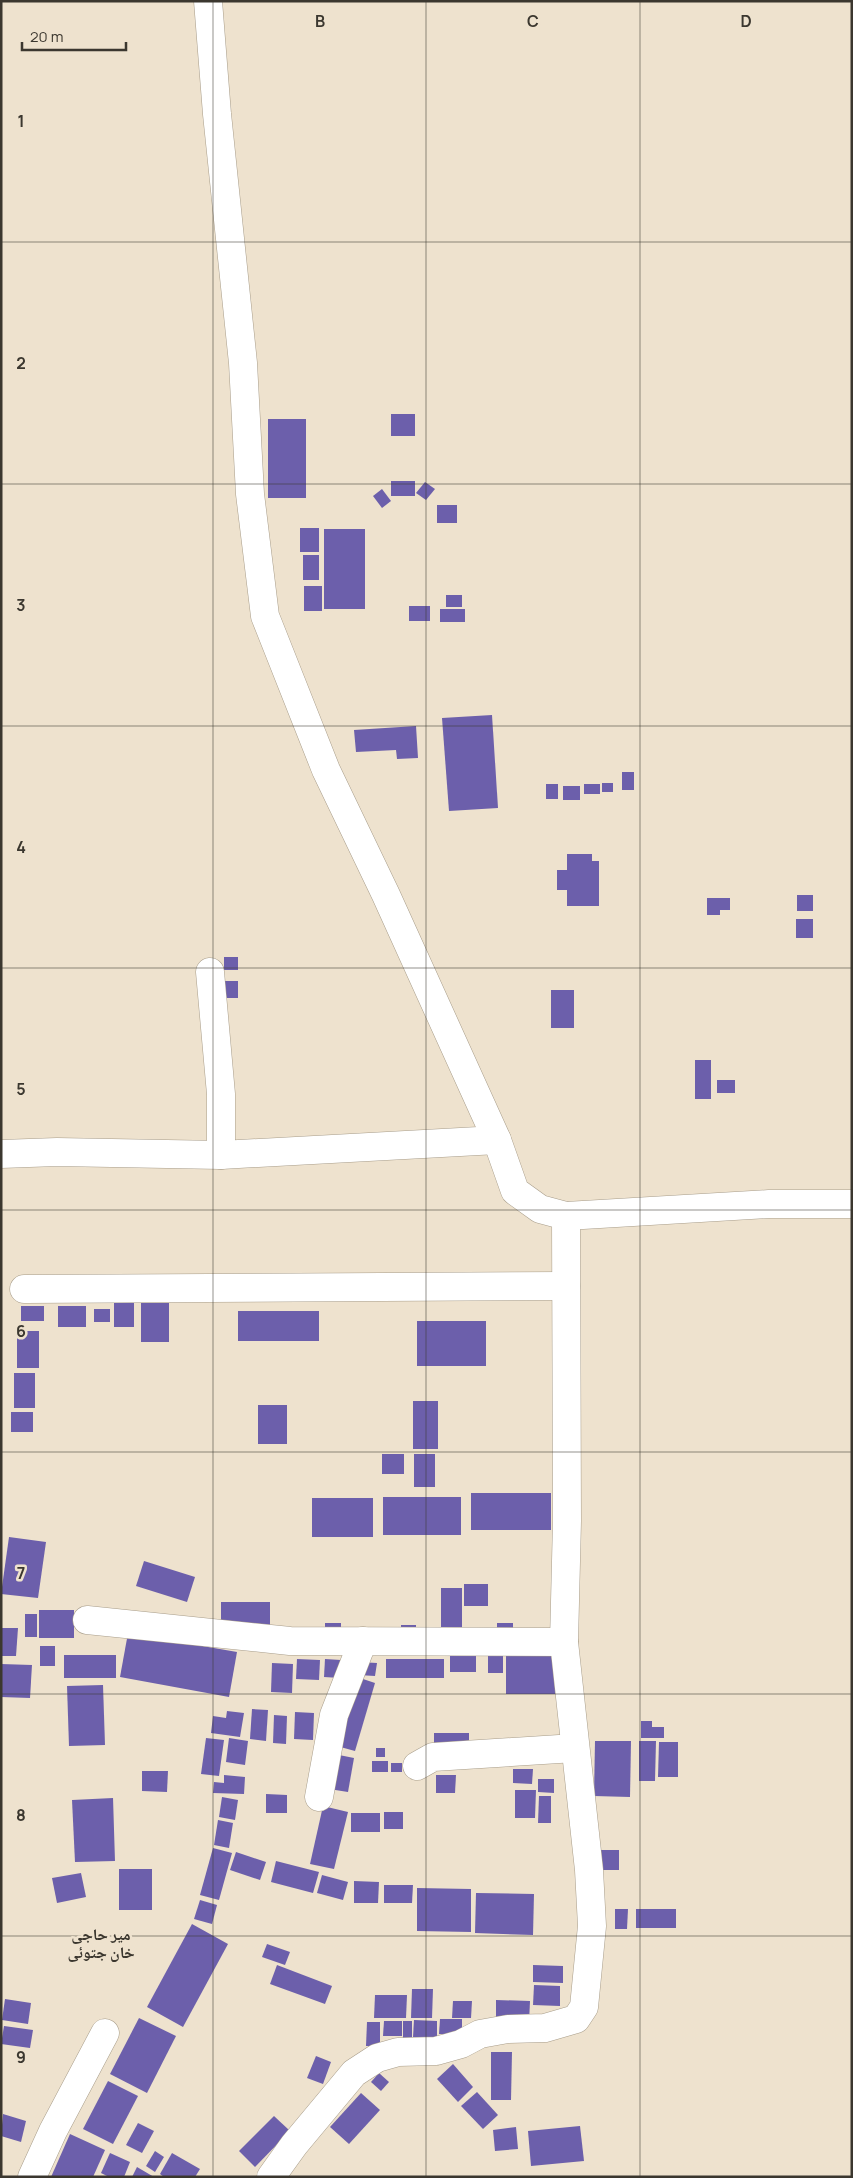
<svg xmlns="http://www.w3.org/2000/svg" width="853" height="2178" font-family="Manrope,'Noto Naskh Arabic',sans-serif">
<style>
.building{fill:#6c5fab}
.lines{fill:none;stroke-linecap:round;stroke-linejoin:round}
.minor-casing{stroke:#a89d8a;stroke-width:29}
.minor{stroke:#fff;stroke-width:28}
.grid{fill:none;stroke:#3b372f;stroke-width:1;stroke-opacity:0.55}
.labels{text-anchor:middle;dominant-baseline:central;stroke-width:5;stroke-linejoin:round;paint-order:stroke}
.quarter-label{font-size:16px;font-weight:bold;fill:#3b372f;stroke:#eee2ce}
.grid-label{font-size:16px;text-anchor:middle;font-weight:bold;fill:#3b372f;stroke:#eee2ce;stroke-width:5;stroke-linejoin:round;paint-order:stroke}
</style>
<rect width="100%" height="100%" fill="#eee2ce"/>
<g class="building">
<rect x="391" y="414" width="24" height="22"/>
<rect x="268" y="419" width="38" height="79"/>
<rect x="391" y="481" width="24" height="15"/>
<path d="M425,482L435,489L426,500L416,493Z"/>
<path d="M382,489L391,501L382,508L373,496Z"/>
<rect x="437" y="505" width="20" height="18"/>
<rect x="300" y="528" width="19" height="24"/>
<rect x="324" y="529" width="41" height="80"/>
<rect x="303" y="555" width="16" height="25"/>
<rect x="304" y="586" width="18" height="25"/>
<rect x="446" y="595" width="16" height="12"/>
<rect x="409" y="606" width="21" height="15"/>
<rect x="440" y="609" width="25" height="13"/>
<path d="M492,715L498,808L449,811L442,718Z"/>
<path d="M416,726L418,758L397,759L396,750L356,752L354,730Z"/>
<rect x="622" y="772" width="12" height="18"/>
<rect x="602" y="783" width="11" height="9"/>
<rect x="546" y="784" width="12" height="15"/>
<rect x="584" y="784" width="16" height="10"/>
<rect x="563" y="786" width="17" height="14"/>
<path d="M567,854H592V861H599V906H567V890H557V870H567Z"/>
<rect x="797" y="895" width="16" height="16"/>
<path d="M707,898H730V910H720V915H707Z"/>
<rect x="796" y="919" width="17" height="19"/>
<rect x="224" y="957" width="14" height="13"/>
<rect x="224" y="981" width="14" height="17"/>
<rect x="551" y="990" width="23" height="38"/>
<rect x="695" y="1060" width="16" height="39"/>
<rect x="717" y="1080" width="18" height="13"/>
<rect x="114" y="1297" width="20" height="30"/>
<rect x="141" y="1303" width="28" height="39"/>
<rect x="21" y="1306" width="23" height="15"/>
<rect x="58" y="1306" width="28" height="21"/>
<rect x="94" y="1309" width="16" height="13"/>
<rect x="238" y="1311" width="81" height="30"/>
<rect x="417" y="1321" width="69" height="45"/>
<rect x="17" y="1331" width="22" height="37"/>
<rect x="14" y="1373" width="21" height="35"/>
<rect x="413" y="1401" width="25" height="48"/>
<rect x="258" y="1405" width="29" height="39"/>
<rect x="11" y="1412" width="22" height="20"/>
<rect x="382" y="1454" width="22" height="20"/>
<rect x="414" y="1454" width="21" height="33"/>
<rect x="471" y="1493" width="80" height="37"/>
<rect x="383" y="1497" width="78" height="38"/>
<rect x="312" y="1498" width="61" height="39"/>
<path d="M9,1537L46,1542L38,1598L1,1594Z"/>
<path d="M144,1561L195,1577L187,1602L136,1586Z"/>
<rect x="464" y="1584" width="24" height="22"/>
<rect x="441" y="1588" width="21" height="46"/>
<rect x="221" y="1602" width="49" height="31"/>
<rect x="39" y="1610" width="35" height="28"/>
<rect x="25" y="1614" width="12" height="23"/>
<rect x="325" y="1623" width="16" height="10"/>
<rect x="497" y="1623" width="16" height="11"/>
<rect x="401" y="1625" width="15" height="8"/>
<path d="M1,1628H18L16,1656H1Z"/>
<path d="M128,1633L237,1652L229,1697L120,1677Z"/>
<rect x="40" y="1646" width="15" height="20"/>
<rect x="64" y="1655" width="52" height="23"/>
<rect x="450" y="1656" width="26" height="16"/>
<rect x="488" y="1656" width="15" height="17"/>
<rect x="506" y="1656" width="52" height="38"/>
<path d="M297,1659L320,1660L319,1680L296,1679Z"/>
<path d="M325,1659L341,1660L340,1678L324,1677Z"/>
<rect x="386" y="1659" width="58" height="19"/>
<path d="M359,1662L377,1663L375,1676L358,1675Z"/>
<path d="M272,1663L293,1664L292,1693L271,1692Z"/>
<path d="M1,1664L32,1665L30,1698L1,1697Z"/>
<path d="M354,1676L375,1683L355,1751L333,1745Z"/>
<path d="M103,1685L105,1745L69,1746L67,1686Z"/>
<path d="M252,1709L268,1710L266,1741L250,1739Z"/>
<path d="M227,1711L244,1713L240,1737L211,1733L213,1716L226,1718Z"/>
<path d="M295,1712L314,1713L313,1740L294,1739Z"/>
<path d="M274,1715L287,1716L286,1744L273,1743Z"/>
<path d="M641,1721H652V1727H664V1738H641Z"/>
<rect x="434" y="1733" width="35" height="16"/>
<path d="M206,1738L224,1740L219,1776L201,1774Z"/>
<path d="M229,1738L248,1741L245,1765L226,1762Z"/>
<path d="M595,1741H631L630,1797L594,1796Z"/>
<path d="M639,1741H656L655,1781H639Z"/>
<path d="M659,1742H678V1777H658Z"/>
<rect x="376" y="1748" width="9" height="9"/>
<path d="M334,1754L354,1758L348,1792L329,1789Z"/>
<rect x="372" y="1761" width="16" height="11"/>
<rect x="391" y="1763" width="11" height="9"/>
<path d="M513,1769H533L532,1784L513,1783Z"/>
<path d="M142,1771H168L167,1792L142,1791Z"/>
<path d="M224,1775L245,1777L244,1794L213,1793L214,1782L224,1783Z"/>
<path d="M436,1775H456L455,1793H436Z"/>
<path d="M538,1779H554V1793L538,1792Z"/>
<path d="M515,1790H536L535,1818H515Z"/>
<path d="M266,1794L287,1795V1813H266Z"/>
<path d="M539,1796H551V1823H538Z"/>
<path d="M222,1797L238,1800L235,1820L219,1817Z"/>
<path d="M113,1798L115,1861L75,1862L72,1800Z"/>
<path d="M323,1806L348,1812L334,1869L310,1864Z"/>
<rect x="384" y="1812" width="19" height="17"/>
<rect x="351" y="1813" width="29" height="19"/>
<path d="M218,1820L233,1823L229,1848L214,1845Z"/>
<path d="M213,1848L232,1853L219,1900L200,1895Z"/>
<rect x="600" y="1850" width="19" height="20"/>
<path d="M236,1852L266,1862L260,1880L230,1870Z"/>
<path d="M276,1861L319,1872L313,1893L271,1882Z"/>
<rect x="119" y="1869" width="33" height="41"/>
<path d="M81,1873L86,1897L57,1903L52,1878Z"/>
<path d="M322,1875L348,1882L343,1900L317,1893Z"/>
<path d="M354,1881L379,1882L378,1903H354Z"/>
<path d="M384,1885H413L412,1903H384Z"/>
<path d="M417,1888L471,1889V1932L417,1931Z"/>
<path d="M476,1893L534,1894L533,1935L475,1933Z"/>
<path d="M200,1900L217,1905L212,1924L194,1919Z"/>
<path d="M615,1909H628L627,1929H615Z"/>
<rect x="636" y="1909" width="40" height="19"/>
<path d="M192,1924L228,1944L183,2027L147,2007Z"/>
<path d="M267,1944L290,1952L285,1965L262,1957Z"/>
<path d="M277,1965L332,1986L325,2004L270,1984Z"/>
<path d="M533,1965L563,1966V1983L533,1982Z"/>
<path d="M534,1985L560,1986V2006L533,2005Z"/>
<path d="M412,1989H433L432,2018H411Z"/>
<path d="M375,1995H407L406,2018H374Z"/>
<path d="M5,1999L31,2003L28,2024L2,2020Z"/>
<path d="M496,2000L530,2001L529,2023H496Z"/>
<path d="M453,2001H472L471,2018H452Z"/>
<path d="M139,2018L176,2036L147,2093L110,2074Z"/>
<path d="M440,2019H462V2034H439Z"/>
<path d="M414,2020L437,2021V2038L413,2037Z"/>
<path d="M384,2021H402V2036H383Z"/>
<rect x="403" y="2021" width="9" height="17"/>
<path d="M367,2022H380V2046H366Z"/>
<path d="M4,2026L33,2030L30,2048L1,2044Z"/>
<path d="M491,2052H512L511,2100H491Z"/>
<path d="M316,2056L331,2062L323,2084L307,2078Z"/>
<path d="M453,2064L473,2087L458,2102L437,2079Z"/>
<path d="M379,2073L389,2082L381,2091L371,2082Z"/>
<path d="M108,2081L138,2096L113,2144L83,2129Z"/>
<path d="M477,2092L498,2115L483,2129L461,2106Z"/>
<path d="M361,2093L380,2110L349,2144L330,2127Z"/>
<path d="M3,2114L26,2121L21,2142L1,2136Z"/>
<path d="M274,2116L290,2131L255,2167L239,2151Z"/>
<path d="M138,2123L154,2131L142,2153L126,2145Z"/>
<path d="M580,2126L584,2161L531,2166L528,2131Z"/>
<path d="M516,2127L518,2149L495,2151L493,2130Z"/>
<path d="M70,2134L105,2150L93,2177H51Z"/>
<path d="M155,2151L164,2157L155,2172L146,2166Z"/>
<path d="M110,2153L130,2162L124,2177H109L101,2173Z"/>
<path d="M172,2153L200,2169L195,2177H164L160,2174Z"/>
<path d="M137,2167L154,2177H132Z"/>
</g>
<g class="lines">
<g class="minor-casing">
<g id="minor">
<path d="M208,1L217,114L243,363L250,494L265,616L326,770L386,895L497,1140L515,1191L540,1209L566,1216L769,1204H852"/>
<path d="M210,972L221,1094V1155"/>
<path d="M1,1154L57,1152L221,1155L497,1140"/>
<path d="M24,1289L566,1286"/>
<path d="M87,1620L290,1641L564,1642"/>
<path d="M417,1766L433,1757L575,1748"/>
<path d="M319,1797L334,1715L363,1641"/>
<path d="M32,2177L53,2131L105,2033"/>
<path d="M271,2177L294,2145L354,2073L377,2058L398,2052L436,2051L461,2044L480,2034L508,2029L545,2028L576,2019L584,2007L592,1926L589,1870L564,1642L567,1521L566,1216"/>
</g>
</g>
<use href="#minor" class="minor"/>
</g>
<path class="grid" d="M213,1V2177M426,1V2177M640,1V2177M1,242H852M1,484H852M1,726H852M1,968H852M1,1210H852M1,1452H852M1,1694H852M1,1936H852"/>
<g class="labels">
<g class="quarter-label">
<text x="101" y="1934">میر حاجی<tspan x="101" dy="18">خان جتوئی</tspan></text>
</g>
</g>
<g class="grid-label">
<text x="320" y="27">B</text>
<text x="533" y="27">C</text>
<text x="746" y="27">D</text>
<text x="21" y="127">1</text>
<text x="21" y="369">2</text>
<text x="21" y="611">3</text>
<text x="21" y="853">4</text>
<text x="21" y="1095">5</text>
<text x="21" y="1337">6</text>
<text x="21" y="1579">7</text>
<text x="21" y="1821">8</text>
<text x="21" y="2063">9</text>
</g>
<rect width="853" height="2178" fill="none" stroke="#3b372f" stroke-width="5"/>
<path d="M22 42v8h104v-8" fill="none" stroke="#3b372f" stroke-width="2.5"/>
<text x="30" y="42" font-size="15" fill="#3b372f" stroke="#eee2ce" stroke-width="4" paint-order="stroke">20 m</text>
</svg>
